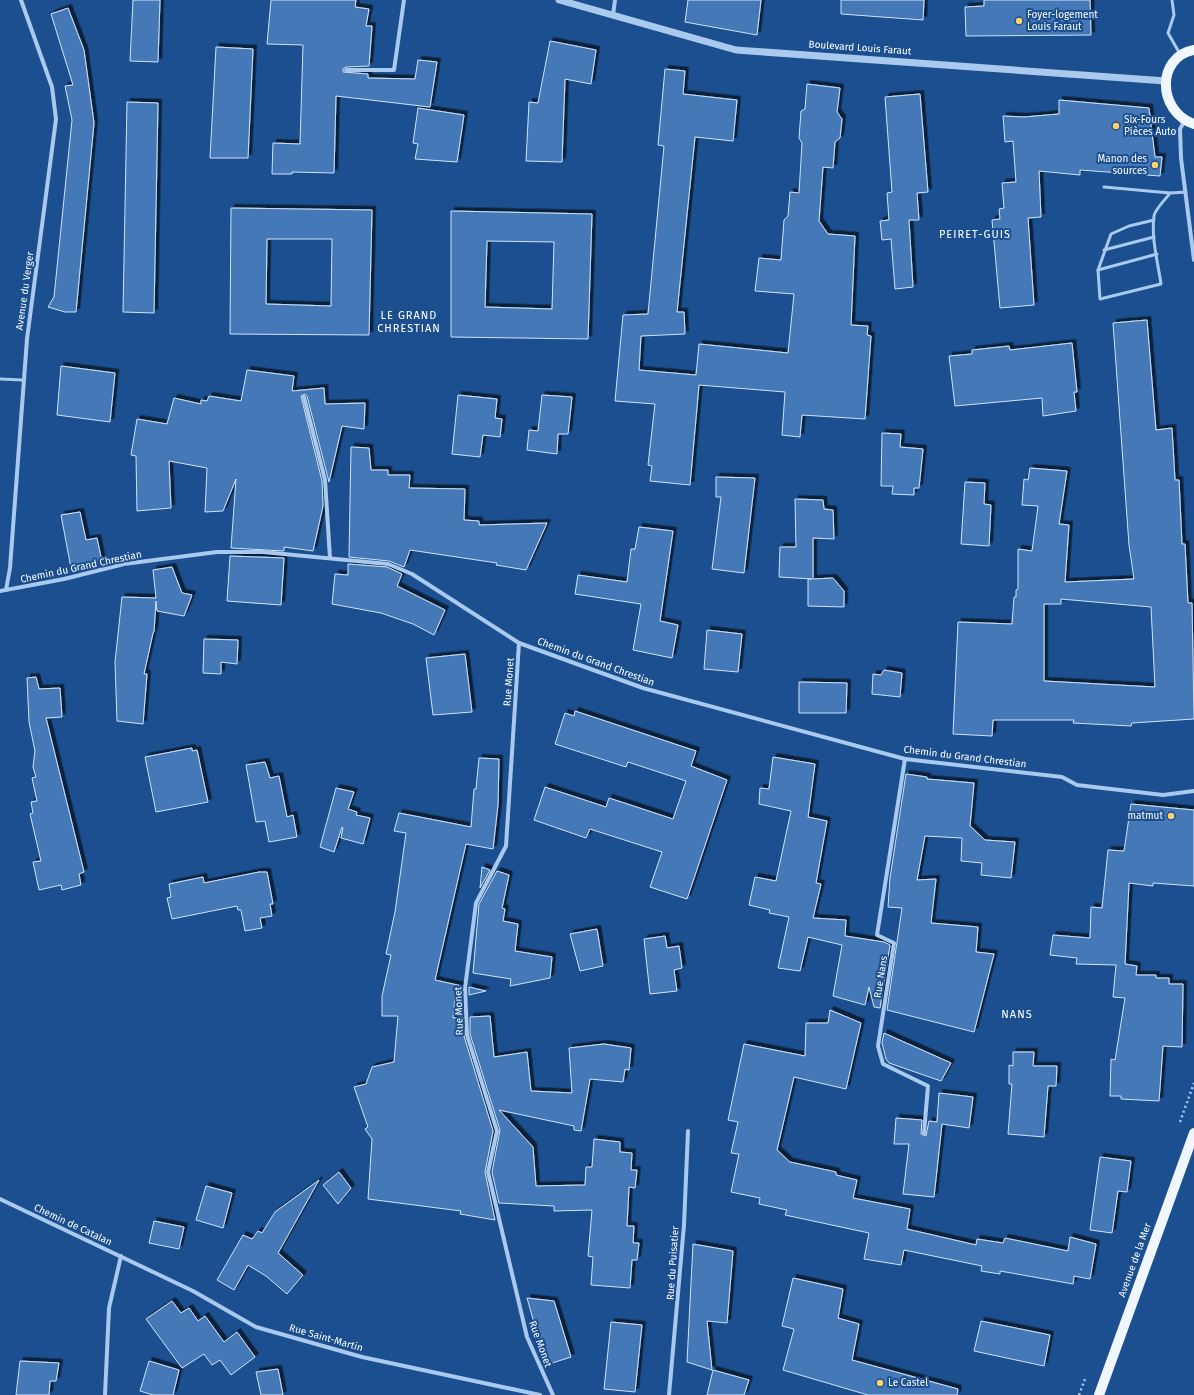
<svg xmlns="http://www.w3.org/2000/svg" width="1194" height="1395" font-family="'Fira Sans',sans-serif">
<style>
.building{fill:#4478b7;stroke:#cfe3fa;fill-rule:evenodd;filter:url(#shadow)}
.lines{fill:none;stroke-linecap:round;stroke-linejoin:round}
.path{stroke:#a9c9ee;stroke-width:2.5;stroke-dasharray:2 3;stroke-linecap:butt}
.service{stroke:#a9c9ee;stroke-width:3}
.minor{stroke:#a9c9ee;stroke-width:4}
.tertiary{stroke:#a9c9ee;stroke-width:7}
.primary{stroke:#f0f6ff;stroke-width:10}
.poi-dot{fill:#ffd166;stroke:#1b4f8f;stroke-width:1.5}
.labels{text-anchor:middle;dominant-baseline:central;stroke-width:4;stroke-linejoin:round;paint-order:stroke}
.poi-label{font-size:10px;fill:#fff;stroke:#1b4f8f;text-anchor:start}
.street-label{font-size:10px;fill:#fff;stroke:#1b4f8f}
.neighbourhood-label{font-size:11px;letter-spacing:1px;fill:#fff;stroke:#1b4f8f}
</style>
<defs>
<filter id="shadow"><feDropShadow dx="3.5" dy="-3.5" stdDeviation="0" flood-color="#0009"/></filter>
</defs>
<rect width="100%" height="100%" fill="#1b4f8f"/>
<g class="building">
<path d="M133,0H160L158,62L130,61Z"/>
<path d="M271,0H356L355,7L369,9L366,26H372L369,66L346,67L343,69V72L368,74V78L415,79L418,60L437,62L430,107L336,96L334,173L292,172V174H272L273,143L300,144L303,45L267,44Z"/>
<path d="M688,0H761L757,35L685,22Z"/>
<path d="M841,0H924L923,20L841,14Z"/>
<path d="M984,0H1090L1091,35L966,36L965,7L984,6Z"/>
<path d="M68,8L84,50L94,123L76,312H65L48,307L54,297L72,120L65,86L73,85L51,14Z"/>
<path d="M550,41L596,50L591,84L565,79L562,162L526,161L529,102L538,103Z"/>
<path d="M216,47L253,49L248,158H210Z"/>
<path d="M665,69L685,71L683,94L737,100L733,141L695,137L677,312H684L685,334L641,336L639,370L696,375L699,344L788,353L794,294L755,291L759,258L781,260L784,220L788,216L790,192L799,193L802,143L799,138L801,111L805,109L807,84L840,88L837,112L842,119L840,138L835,142L833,168L823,167L819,221L828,234L855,236L851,325L868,326L867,335L871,336L865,419L802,415L800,437L782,435L785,392L699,385L690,485L650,481L652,466L648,465L655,404L615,401L623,315L648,314L664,146L658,145Z"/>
<path d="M920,94L928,192L917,193L919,220H909L913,287L895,289L891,239L882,240L880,221L889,220L887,193L892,192L885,97Z"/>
<path d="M1059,100L1149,108L1155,157H1162L1160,176L1080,170V175L1039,171L1041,217L1028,218L1034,305L1000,308L992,220L1000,219L999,209L1004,208L1002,183L1016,182L1013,141L1005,142L1003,116L1024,117L1059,114Z"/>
<path d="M127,102L158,103L154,313L123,312Z"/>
<path d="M418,108L464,115L457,162L415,159L418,144L413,143Z"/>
<path d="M231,208L372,210L369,335L230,334ZM267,239H332L331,306L266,304Z"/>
<path d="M451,211L592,214L588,339L451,337ZM487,241L554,242L552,309L485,307Z"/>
<path d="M1147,320L1156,430L1172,428L1175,480H1179L1182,544H1185L1188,603H1192L1194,719L1132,723L1131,726L1073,723L1074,720H993L992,736L953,734L958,622L1012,624L1014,597H1016V590L1018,589V549L1032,551L1038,506L1022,505L1024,479L1028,480L1030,468L1067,471L1059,524L1069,525L1065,582L1134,579L1129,545L1113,323ZM1061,599L1151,607L1155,687L1044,681V604H1061Z"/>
<path d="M1072,343L1077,392H1074L1076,411L1043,416L1042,398L955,406L949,356L972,354V350L1009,346L1010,350Z"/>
<path d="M61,366L115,373L110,422L57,415Z"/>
<path d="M247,370L294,376L292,391L324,388L325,404L365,403L364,429L342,426L329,482L307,396L305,394L301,396L322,481L323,506L313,551L284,547V551L231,548L236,479L223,511L205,512L207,468L169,461L171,508L137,511L136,456L131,455L137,419L167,424L174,398L201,404V400L207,401L209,396L241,401Z"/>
<path d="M458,395L497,399L495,418L502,419L500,437L483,435L480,457L452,454Z"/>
<path d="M542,395L572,397L568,434H558L557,454L527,450L529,430L538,431Z"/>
<path d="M882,433L901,434L900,447L923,449L919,488H914V495L892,494L893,486H881Z"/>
<path d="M351,447L369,448L371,470H388V475H410L409,488L465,489L464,520L479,521V525L547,523L526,570L496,565L497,563L410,550L404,567L389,561L349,557Z"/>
<path d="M716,477L755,478L744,573L712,569L721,497H716Z"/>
<path d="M965,482L985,483L984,504L991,505L989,546L961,544Z"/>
<path d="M795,499L823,500L824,509L833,510L834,539L813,538V579L833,578L844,591V607L808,606V579H812L779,577L780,547H796Z"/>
<path d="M80,512L86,540L97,538L102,562L71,568L61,515Z"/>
<path d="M639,527L673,531L660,621L678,625L672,658L633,650L641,604L575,594L578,575L627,582L631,549H635Z"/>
<path d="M230,556L284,558L281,605L227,601Z"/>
<path d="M348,564L387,567L402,574L397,586L445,610L434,635L413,624L381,613L332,604L335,574L348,575Z"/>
<path d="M172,567L182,593L192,595L184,616L157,611L156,601L154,632L153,633L144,674H147L143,724L117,721L115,662L122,597L156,598L153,570Z"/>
<path d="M707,630L742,634L738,672L704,669Z"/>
<path d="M204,639L238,640L237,664L221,662V674L203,673Z"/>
<path d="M465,654L472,712L433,715L426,658Z"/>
<path d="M884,670L902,673L900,697L872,694L873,674L881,675Z"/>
<path d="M36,677L39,689L60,688L62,717L46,718L84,872L79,874L81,885L62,890L61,885L39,890L33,862L41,861L30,814L33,813L31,802L37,801L32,778L36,777L33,767L35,751L29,722L27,678Z"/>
<path d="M799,682L847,683L846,713H799Z"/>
<path d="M575,711L696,751L691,766L727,780L687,899L650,887L662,852L590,829L586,838L534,820L545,787L606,807L609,798L673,819L686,781L628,762L626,767L555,744L565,713L574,716Z"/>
<path d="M192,748V751L197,750L208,802L156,812L145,757Z"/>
<path d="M773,757L815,764L808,817L827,821L816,883L821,884L813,918L846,920L845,936L884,942L890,945L880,1008L874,1007L869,987L865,1005L833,996L842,945L808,937L800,971L778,968L789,917L769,913L770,910L749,905L755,877L776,881L791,811L759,804L760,788L769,789Z"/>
<path d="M479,758L499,759L498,805L493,849L466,844L435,980L462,986V996L455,997L453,1018L463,1017L464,1036L493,1131L485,1172L495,1220L460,1214L461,1211L368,1199L372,1139L365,1129L368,1127L354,1087L366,1084L372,1067L394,1062L398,1016H382V996L391,955L386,954L395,912L406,833L394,831L399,813L471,827L474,789H476Z"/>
<path d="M265,762L270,778L279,776L287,817L293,815L297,837L269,842L265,821L256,822L246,765Z"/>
<path d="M906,774L927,777V779L974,783L970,826L985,840L1015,842L1011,878L981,875L982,863L961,861L962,838L925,836L917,880L936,879L931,923L978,927L976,952L994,954L974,1032L887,1010L902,908L888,907L890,878Z"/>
<path d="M336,788L354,792L348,809L357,812L356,815L370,818L363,844L341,838L343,828L342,827L334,852L320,847Z"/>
<path d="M1131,804L1194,810V886L1153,883V886L1129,883L1125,964L1137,966L1136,975H1156V978H1169V984H1183L1182,1047L1163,1046L1159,1101L1121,1099V1096H1110L1111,1059L1115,1060L1125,998L1113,997L1116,965L1076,964L1077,958L1050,955L1053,935L1090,938L1091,907L1102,908L1108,850L1124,851Z"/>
<path d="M482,867L490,870L480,888Z"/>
<path d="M497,871L509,875L502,908L505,909L503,921L518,924L515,951L552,957L550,978L510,986L511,979L473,973L479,904Z"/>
<path d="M259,872H267L273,904H270L272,916L260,918L262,928L245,931L241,910H238L237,906L172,919L167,898L171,897L169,884L203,877L204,883Z"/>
<path d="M597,929L603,966L580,971L570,934Z"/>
<path d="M665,936L667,948L679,946L682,968L674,970L677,991L650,994L644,939Z"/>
<path d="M469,987L486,991L469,995Z"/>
<path d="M830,1010L861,1023L846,1089L794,1077L777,1150L790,1162L836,1172V1175L857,1180L853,1198L910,1209L907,1229L976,1245L977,1239L1003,1243L1005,1238L1068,1251L1070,1237L1096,1244L1090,1279L1074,1276L1073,1284L1000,1271V1274L981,1271L982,1266L904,1250L901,1265L864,1259L869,1233L785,1215L787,1210L759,1204L760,1198L731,1192L739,1154L731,1153L738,1122L728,1120L744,1044L805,1056L806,1023H828Z"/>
<path d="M490,1016L494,1057L527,1052L531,1091L572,1093L569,1048L604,1044L631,1048L629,1070L625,1069L623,1082L590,1079L581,1131L574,1130V1126L499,1110L533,1147L536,1186L585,1185L586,1167H592L594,1139L620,1142V1152L632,1153L631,1170H637L635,1188L629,1187L627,1226H634L633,1243H639L637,1260H632L630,1288L591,1285L593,1257L588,1256L592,1210L554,1211V1206L499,1203L492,1172L500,1130L470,1034V1017Z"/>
<path d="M884,1033L951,1063L941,1081L889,1063L886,1059L882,1043Z"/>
<path d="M1013,1052H1034L1033,1066H1057L1056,1086H1048L1044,1137L1008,1134L1012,1084H1009V1065L1013,1066Z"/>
<path d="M939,1093L973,1097L969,1128L942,1124L934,1197L903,1194L909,1144H894L896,1118L922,1120L921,1134L926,1136L929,1121L937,1122Z"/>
<path d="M1100,1157L1131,1161L1127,1192L1118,1191L1112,1233L1090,1230Z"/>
<path d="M339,1172L351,1188L338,1204L323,1185Z"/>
<path d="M319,1180L278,1253L303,1275L287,1294L266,1276L248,1265L234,1290L217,1280L243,1235L252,1239L258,1231L262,1233L275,1212Z"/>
<path d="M206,1186L232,1193L223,1228L196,1220Z"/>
<path d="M154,1221L184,1227L179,1249L149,1243Z"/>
<path d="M693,1244L733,1251L727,1323L707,1321L712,1370L687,1362Z"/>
<path d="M793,1278L843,1289L838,1318L859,1324L852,1360L958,1389L957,1395H868L783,1370L794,1329L782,1326Z"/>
<path d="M527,1298L554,1301L571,1357L546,1365Z"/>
<path d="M172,1301L181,1313L189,1308L198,1321L205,1316L224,1342L237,1332L255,1357L231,1375L220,1360L212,1365L204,1354L182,1368L146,1319Z"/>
<path d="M981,1321L1050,1335L1044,1366L974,1351Z"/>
<path d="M611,1322L642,1325L635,1392L604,1389Z"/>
<path d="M20,1361L59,1363L56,1381H50L49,1395H16Z"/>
<path d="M149,1361L179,1370L173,1395H153L140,1391Z"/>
<path d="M278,1369L283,1395H261L256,1372Z"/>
<path d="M713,1370L749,1380L744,1395H707Z"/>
</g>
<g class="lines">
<g class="path">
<path d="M1180,1122L1194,1083"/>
<path d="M1079,1395L1085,1379"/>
</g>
<g class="service">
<path d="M1172,0L1174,15L1168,33L1180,54"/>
<path d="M1104,187L1170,193L1186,192"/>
<path d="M1154,220L1129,226L1111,234L1098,270L1100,299L1161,284C1158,263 1151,238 1154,216C1155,209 1166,199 1170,193"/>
<path d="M1104,250L1154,237"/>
<path d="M1098,270L1157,254"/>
<path d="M0,379L23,380"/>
</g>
<g class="minor">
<path d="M613,15L615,0"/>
<path d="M346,70H394L404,0"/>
<path d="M1185,120L1180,129L1181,158L1194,260"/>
<path d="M304,397L325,480L330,558"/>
<path d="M6,590L10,568L27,339L56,119L52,87L21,0"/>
<path d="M0,591L64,579L124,564L217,552H263L388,564L412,574L519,643L643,688L905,759L1062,777L1077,785L1163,795L1194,791"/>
<path d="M519,643L506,846L476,903L465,988L467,1035L497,1131L488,1172L497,1210L527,1337L553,1395"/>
<path d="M905,759L877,935L894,943L878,1046L883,1064L928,1086L924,1133"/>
<path d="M0,1199L193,1291L256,1327L362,1357L540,1395"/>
<path d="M105,1395L109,1308L121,1256"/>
<path d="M669,1395L684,1225L688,1131"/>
</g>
<path class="tertiary" d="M559,0L736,50L1166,81"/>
<g class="primary">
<path d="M1194,50C1156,57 1157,111 1194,124"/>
<path d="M1099,1395L1194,1133"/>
</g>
</g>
<g class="poi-dot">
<circle cx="1019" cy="21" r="4"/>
<circle cx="1116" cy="126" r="4"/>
<circle cx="1155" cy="165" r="4"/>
<circle cx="1171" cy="816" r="4"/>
<circle cx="880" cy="1383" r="4"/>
</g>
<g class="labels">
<g class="poi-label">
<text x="1027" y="15">Foyer-logement<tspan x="1027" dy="12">Louis Faraut</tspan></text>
<text x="1124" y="120">Six-Fours<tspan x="1124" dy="12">Pièces Auto</tspan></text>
<text x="1147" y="159" text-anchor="end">Manon des<tspan x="1147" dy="12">sources</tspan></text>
<text x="1163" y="816" text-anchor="end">matmut</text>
<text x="888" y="1383">Le Castel</text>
</g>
<g class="street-label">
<text transform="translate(860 48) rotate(4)">Boulevard Louis Faraut</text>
<text transform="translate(25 291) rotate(-82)">Avenue du Verger</text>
<text transform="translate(81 567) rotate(-12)">Chemin du Grand Chrestian</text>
<text transform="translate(596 662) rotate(20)">Chemin du Grand Chrestian</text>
<text transform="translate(509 682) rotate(-86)">Rue Monet</text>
<text transform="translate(965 757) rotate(7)">Chemin du Grand Chrestian</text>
<text transform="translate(881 977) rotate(-81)">Rue Nans</text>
<text transform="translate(459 1011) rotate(-92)">Rue Monet</text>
<text transform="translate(73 1225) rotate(25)">Chemin de Catalan</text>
<text transform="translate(1135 1260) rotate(-70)">Avenue de la Mer</text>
<text transform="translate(673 1263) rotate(-86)">Rue du Puisatier</text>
<text transform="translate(326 1338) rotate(16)">Rue Saint-Martin</text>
<text transform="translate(540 1344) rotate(70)">Rue Monet</text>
</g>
<g class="neighbourhood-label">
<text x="975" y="234">PEIRET-GUIS</text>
<text x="409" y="315">LE GRAND<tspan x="409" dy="13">CHRESTIAN</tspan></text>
<text x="1017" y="1014">NANS</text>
</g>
</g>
</svg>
